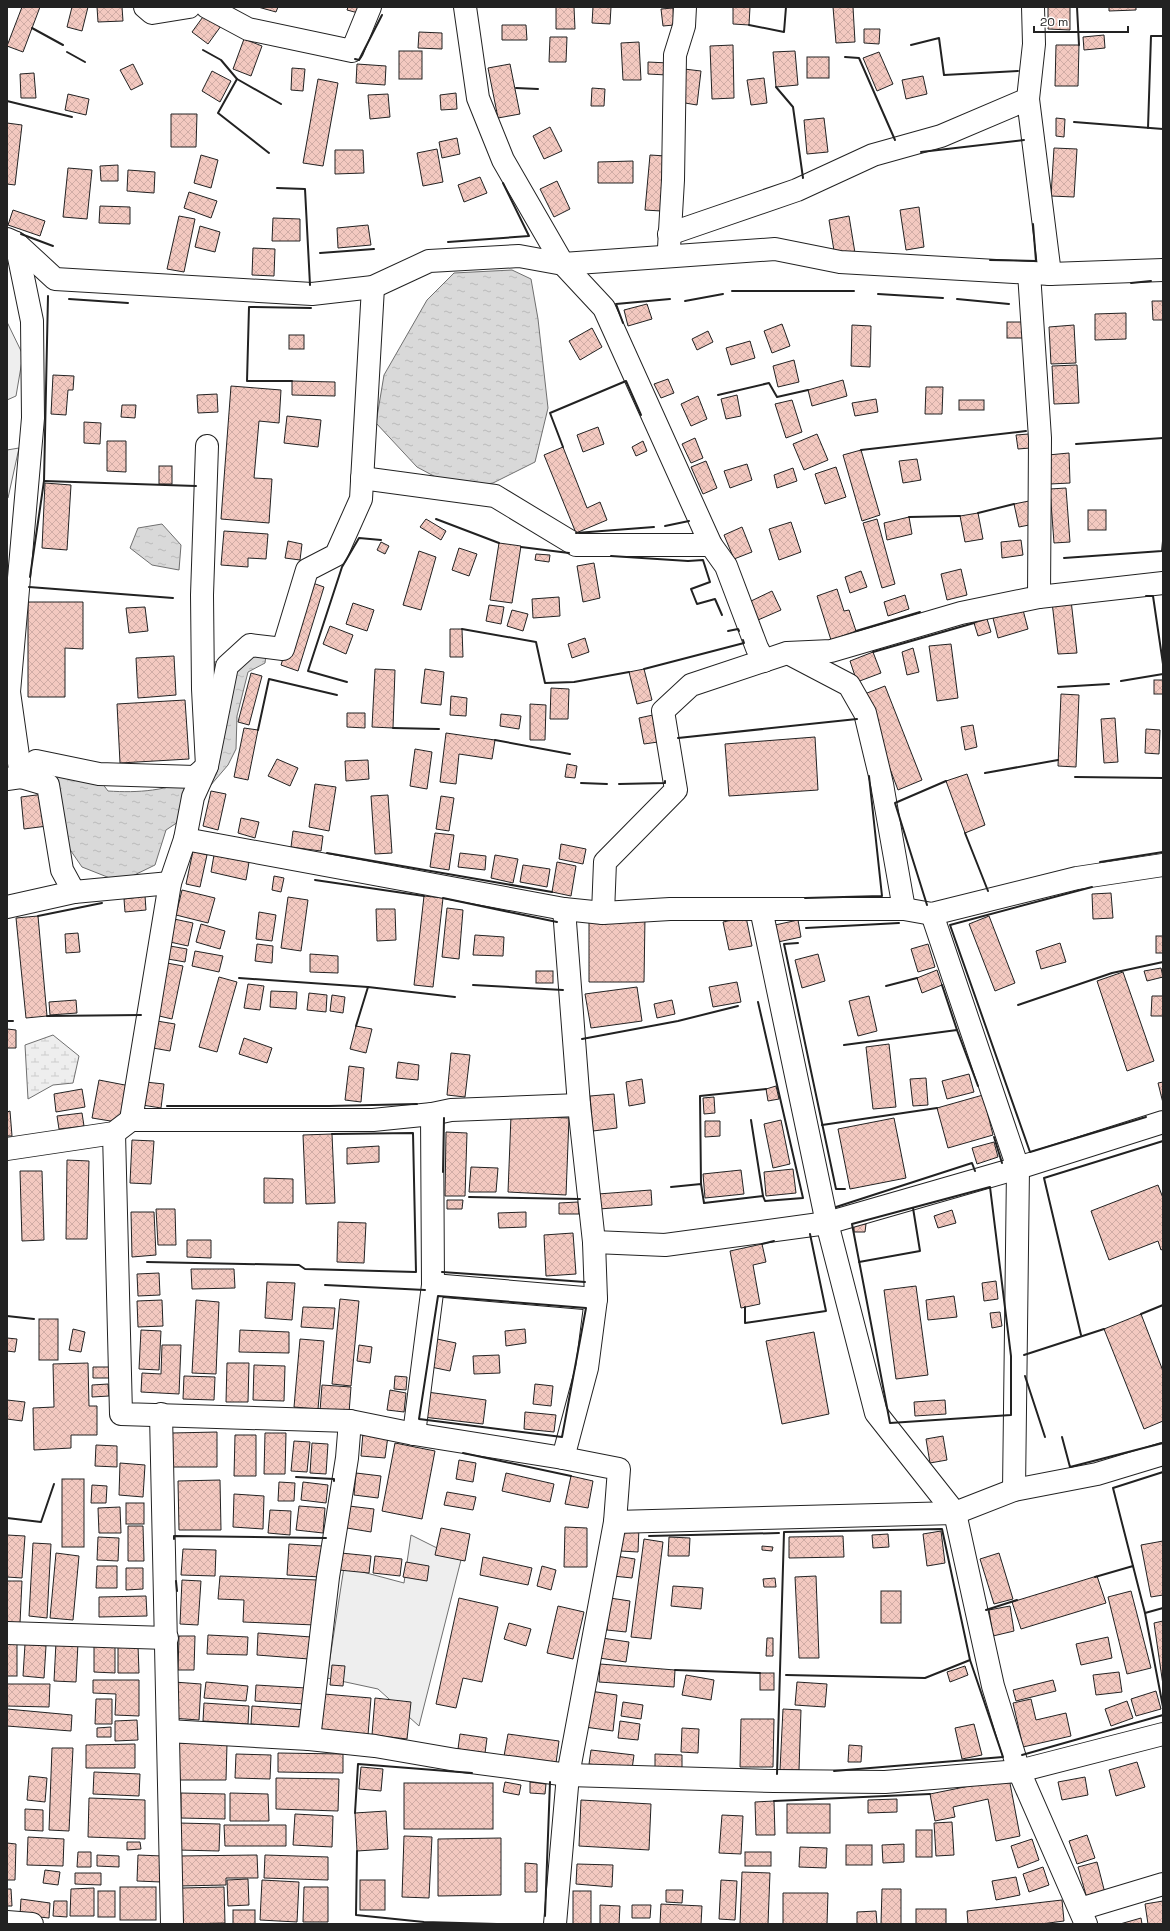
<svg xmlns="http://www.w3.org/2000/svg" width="1170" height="1931" font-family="'Space Grotesk',sans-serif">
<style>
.green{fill:#eee;stroke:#6f6f6f}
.wetland{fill:url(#wetland-marsh);stroke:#6f6f6f}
.water{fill:url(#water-ripples);stroke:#6f6f6f}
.building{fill:url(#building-cross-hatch);stroke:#222}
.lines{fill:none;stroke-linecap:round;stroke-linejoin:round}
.street-casing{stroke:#222;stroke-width:24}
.street{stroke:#fff;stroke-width:22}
.wall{stroke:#222;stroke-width:2}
</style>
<defs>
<pattern id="wetland-marsh" width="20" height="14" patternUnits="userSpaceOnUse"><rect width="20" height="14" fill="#eee"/><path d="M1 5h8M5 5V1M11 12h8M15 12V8" fill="none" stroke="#ccc"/></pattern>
<pattern id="water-ripples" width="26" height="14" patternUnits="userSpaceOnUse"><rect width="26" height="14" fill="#d9d9d9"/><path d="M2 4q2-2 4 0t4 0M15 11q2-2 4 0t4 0" fill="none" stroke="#bababa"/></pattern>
<pattern id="building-cross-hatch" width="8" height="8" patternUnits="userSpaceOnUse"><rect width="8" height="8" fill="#f3c9c0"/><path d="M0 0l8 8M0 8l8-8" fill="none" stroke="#d0aca5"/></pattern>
</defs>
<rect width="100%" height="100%" fill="#fff"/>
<g class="green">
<path d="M7,322L23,355L16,396L7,400Z"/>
<path d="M19,448L8,498L7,499V450Z"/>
<path d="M411,1535L461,1560L419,1726L378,1689L327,1678L344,1567L404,1583Z"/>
</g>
<path class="wetland" d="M53,1035L79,1056L73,1083L53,1085L28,1099L25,1045Z"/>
<g class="water">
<path d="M512,270L531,279L538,319L548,408L535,462L493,483L458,489L417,467L376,423L384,375L427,300L454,273Z"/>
<path d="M162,524L181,545L179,570L152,565L130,548L138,528Z"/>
<path d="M266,655L265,663L248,672L237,716L236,749L228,765L204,793L178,822L166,830L155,865L120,882L82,867L62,838L36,761L29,752L99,774L102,783L108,791C138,793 168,791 195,777L213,678L214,662Z"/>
</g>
<g class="building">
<path d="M22,7H40L23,52L7,46Z"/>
<path d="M72,7H88L82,31L67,27Z"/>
<path d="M97,7H122L123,21L98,22Z"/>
<path d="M258,7H278L276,12Z"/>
<path d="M348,7H364L362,14L347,10Z"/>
<path d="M556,7H574L575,29H556Z"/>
<path d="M593,7H611L610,24L592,23Z"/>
<path d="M733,7H750L749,25L733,24Z"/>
<path d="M833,7H853L855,42L836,43Z"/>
<path d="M1048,7H1070V30L1048,29Z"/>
<path d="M1109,7H1136V10L1109,11Z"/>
<path d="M673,8L674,25L663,26L661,9Z"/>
<path d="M205,14L221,26L208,44L192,32Z"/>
<path d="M502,25H526L527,40H502Z"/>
<path d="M864,29H880L879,44L864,43Z"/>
<path d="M419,32L442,33V49L418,48Z"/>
<path d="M1104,35L1105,48L1084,50L1083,37Z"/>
<path d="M550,37H567L566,62H549Z"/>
<path d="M244,39L262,46L251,76L233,69Z"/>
<path d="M639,42L641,80H623L621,43Z"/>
<path d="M733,45L734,98L712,99L710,46Z"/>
<path d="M1056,45H1079L1078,86H1055Z"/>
<rect x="399" y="51" width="23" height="28"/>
<path d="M795,51L798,85L776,87L773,52Z"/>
<path d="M879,52L893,84L877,91L863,58Z"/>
<rect x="807" y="57" width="22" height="21"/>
<path d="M648,62L668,63L667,75L648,74Z"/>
<path d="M133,64L143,84L131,90L120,70Z"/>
<path d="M357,64L386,66L385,85L356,83Z"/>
<path d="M510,64L520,114L498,118L488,68Z"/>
<path d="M292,68L305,69L303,91L291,90Z"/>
<path d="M684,69L701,71L697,105L679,102Z"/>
<path d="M212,71L231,81L220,102L202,91Z"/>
<path d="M34,73L36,98H21L20,74Z"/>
<path d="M923,76L927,94L906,99L902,80Z"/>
<path d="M764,78L767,103L751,105L747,80Z"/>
<path d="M318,79L338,83L323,166L303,163Z"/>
<path d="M592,88L605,89L604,106H591Z"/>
<path d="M456,93L457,109L441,110L440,95Z"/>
<path d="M68,94L89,99L86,115L65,110Z"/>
<path d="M388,94L390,117L370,119L368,95Z"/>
<path d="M171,114H197L196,147H171Z"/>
<path d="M824,118L828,152L807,154L804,120Z"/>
<path d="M1056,118L1065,119L1064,137L1056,136Z"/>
<path d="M7,123L22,125L15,185L7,184Z"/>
<path d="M550,127L562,151L544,159L533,136Z"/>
<path d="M457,138L460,154L442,158L439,142Z"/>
<path d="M1054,148L1077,149L1074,197L1051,196Z"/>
<path d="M437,149L443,182L423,186L417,153Z"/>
<path d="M335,150H363L364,173L335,174Z"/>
<path d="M201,155L218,160L211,188L194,183Z"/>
<path d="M650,155L666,156L661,211L645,210Z"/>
<path d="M633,161V183H598V162Z"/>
<path d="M118,165V181H101L100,166Z"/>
<path d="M68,168L92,170L87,219L63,217Z"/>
<path d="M128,170L155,172L154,193L127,191Z"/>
<path d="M480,177L487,193L464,202L458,185Z"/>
<path d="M557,181L570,209L554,217L540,189Z"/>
<path d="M189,192L217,201L211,218L184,208Z"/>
<path d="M100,206L130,207V224L99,223Z"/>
<path d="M919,207L924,247L906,250L900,210Z"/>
<path d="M13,210L45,221L40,236L8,225Z"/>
<path d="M179,216L195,219L184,272L167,269Z"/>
<path d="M849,216L855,253L835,257L829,220Z"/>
<path d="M273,218L300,219V241H272Z"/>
<path d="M368,225L371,245L338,248L337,228Z"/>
<path d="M200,226L220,232L215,252L195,247Z"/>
<path d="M253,248L275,249L274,276L252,275Z"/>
<path d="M1152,301H1163V320H1153Z"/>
<path d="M647,304L652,319L628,326L624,310Z"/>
<path d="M1126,313V339L1095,340V314Z"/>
<rect x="1007" y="322" width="17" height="16"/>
<path d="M782,324L790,346L772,353L764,331Z"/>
<path d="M852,325L871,326L870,367L851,366Z"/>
<path d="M1074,325L1076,363L1051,364L1049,327Z"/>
<path d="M592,328L602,347L580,360L569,341Z"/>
<path d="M708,331L713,342L697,350L692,339Z"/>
<rect x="289" y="335" width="15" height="14"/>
<path d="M750,341L755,358L731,365L726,348Z"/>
<path d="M794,360L799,382L778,387L773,366Z"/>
<path d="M1077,365L1079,403L1054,404L1052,366Z"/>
<path d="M53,375L74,376L73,390H68L66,415L51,414Z"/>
<path d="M668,379L674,393L661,398L654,384Z"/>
<path d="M843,380L847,396L812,406L808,390Z"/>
<path d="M292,381L335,382V396L292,395Z"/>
<path d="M231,386L281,390L279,423L259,421L254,478L272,479L269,523L221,519Z"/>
<path d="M926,387H943L942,414H925Z"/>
<path d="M217,394L218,412L198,413L197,395Z"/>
<path d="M737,395L741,416L726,419L721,399Z"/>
<path d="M698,396L707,419L691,426L681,404Z"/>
<path d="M876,399L878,412L855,416L852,403Z"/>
<path d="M792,400L802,432L786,438L775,404Z"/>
<rect x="959" y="400" width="25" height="10"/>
<path d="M122,405H136L135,418L121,417Z"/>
<path d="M287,416L321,420L318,447L284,443Z"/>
<path d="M84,422L101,423L100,444L84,443Z"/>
<path d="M598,427L604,444L583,452L577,435Z"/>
<path d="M817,434L828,460L804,470L793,444Z"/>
<path d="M1029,434L1030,448L1018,449L1016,435Z"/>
<path d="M695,438L703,458L691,463L682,444Z"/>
<path d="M107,441H126V472L107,471Z"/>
<path d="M643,441L647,451L636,456L632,447Z"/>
<path d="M563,447L587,508L600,502L607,520L576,533L544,455Z"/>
<path d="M861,450L880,515L862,521L843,455Z"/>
<path d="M1069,453L1070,483L1050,484L1048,455Z"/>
<path d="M917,459L921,480L903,483L899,461Z"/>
<path d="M706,461L717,488L703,494L691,467Z"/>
<path d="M747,464L752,480L730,488L724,471Z"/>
<rect x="159" y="466" width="13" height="18"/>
<path d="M836,467L846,497L825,504L815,474Z"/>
<path d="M793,468L797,481L777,488L774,475Z"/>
<path d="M45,483L71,485L67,550L42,548Z"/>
<path d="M1066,488L1070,542L1054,543L1050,489Z"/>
<path d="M1034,500L1039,523L1019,527L1014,504Z"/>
<rect x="1088" y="510" width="18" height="20"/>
<path d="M978,513L983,539L965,542L960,516Z"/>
<path d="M909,517L912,534L887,540L884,523Z"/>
<path d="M426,519L446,531L441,540L420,527Z"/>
<path d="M877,519L895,584L882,588L863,523Z"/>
<path d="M791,522L801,552L779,560L769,529Z"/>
<path d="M742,527L752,552L734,559L724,535Z"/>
<path d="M224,531L268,534L266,559L248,558V567L221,565Z"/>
<path d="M1021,540L1023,555L1002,558L1001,542Z"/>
<path d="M288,541L302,544L300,560L285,558Z"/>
<path d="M381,542L389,546L385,554L377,550Z"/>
<path d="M499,543L521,546L512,603L490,600Z"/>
<path d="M459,548L477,554L469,576L452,570Z"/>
<path d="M419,551L436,557L421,610L403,605Z"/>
<path d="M536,554L550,555L549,562L535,560Z"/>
<path d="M594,563L600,598L583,602L577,566Z"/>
<path d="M961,569L967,595L947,600L941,574Z"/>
<path d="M861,571L867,587L850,593L845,577Z"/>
<path d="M307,581L324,587L298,671L281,665Z"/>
<path d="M837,589L844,611L849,610L856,631L831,640L817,596Z"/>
<path d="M772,591L781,610L758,620L749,602Z"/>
<path d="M905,595L909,609L888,616L884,602Z"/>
<path d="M559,597L560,616L533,618L532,599Z"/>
<path d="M1071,600L1077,653L1058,654L1052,602Z"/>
<path d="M28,602H83V649L65,648V697H28Z"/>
<path d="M353,603L374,610L367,631L346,624Z"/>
<path d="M489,605L504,607L501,624L486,621Z"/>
<path d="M145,607L148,631L129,633L126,608Z"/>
<path d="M512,610L528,614L523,631L507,626Z"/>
<path d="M1023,610L1028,629L998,638L993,618Z"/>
<path d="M987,619L991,632L978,636L974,623Z"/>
<path d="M330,626L353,635L346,654L323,644Z"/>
<path d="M450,629H462L463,657H450Z"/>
<path d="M585,638L589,652L572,658L568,644Z"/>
<path d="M951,644L958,698L937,701L929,646Z"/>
<path d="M913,648L919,672L907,675L902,652Z"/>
<path d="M873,652L881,673L857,682L850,661Z"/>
<path d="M174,656L176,695L138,698L136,658Z"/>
<path d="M375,669L395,670L393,728L372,727Z"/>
<path d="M425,669L444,672L441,705L421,703Z"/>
<path d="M644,669L652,700L637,704L629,672Z"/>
<path d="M251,673L262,676L249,725L238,722Z"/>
<rect x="1154" y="680" width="9" height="14"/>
<path d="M885,686L922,780L898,790L862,695Z"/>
<path d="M551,688L569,689L568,719H550Z"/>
<path d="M1061,694L1079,695L1076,767L1058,766Z"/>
<path d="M451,696L467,698L466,716L450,715Z"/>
<path d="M185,700L189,759L120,763L117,704Z"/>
<path d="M530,704L546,705L545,740H530Z"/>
<path d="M347,713H365V728L347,727Z"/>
<path d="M501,714L521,716L519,729L500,726Z"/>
<path d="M653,715L658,742L644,744L639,718Z"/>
<path d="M1115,718L1118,762L1104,763L1101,719Z"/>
<path d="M973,725L977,747L965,750L961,727Z"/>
<path d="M244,728L258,730L248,780L234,777Z"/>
<path d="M1146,729L1160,730L1159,754L1145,753Z"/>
<path d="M446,733L495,740L492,759L459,754L456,784L440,782Z"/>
<path d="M815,737L818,790L729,796L725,744Z"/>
<path d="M415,749L432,752L427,789L410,786Z"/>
<path d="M277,759L298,768L290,786L268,776Z"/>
<path d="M368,760L369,779L346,781L345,761Z"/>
<path d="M567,764L577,766L575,778L565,777Z"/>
<path d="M967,774L985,825L965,833L946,781Z"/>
<path d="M315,784L336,787L329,831L309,827Z"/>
<path d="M211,791L226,794L218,830L203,826Z"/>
<path d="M44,794L47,826L24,829L21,797Z"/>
<path d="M388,795L392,853L375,854L371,796Z"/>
<path d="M441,796L454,798L449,831L436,829Z"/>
<path d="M241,818L259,822L255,838L238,833Z"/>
<path d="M293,831L323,836L321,851L291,847Z"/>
<path d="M435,833L454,835L449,870L430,867Z"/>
<path d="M561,844L586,849L583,864L559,859Z"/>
<path d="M193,851L207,855L200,887L186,884Z"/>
<path d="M460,853L486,856L485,870L458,867Z"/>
<path d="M214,855L249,862L246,880L211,872Z"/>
<path d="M495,855L518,859L513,883L491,878Z"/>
<path d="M557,862L576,866L571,896L552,892Z"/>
<path d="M523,865L550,869L547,887L520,882Z"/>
<path d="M274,876L284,878L281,892L272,890Z"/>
<path d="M182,890L215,898L208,923L176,915Z"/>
<path d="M1111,893L1113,918L1093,919L1092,894Z"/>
<path d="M145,896L146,910L125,912L124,899Z"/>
<path d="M424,896L443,898L433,987L414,985Z"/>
<path d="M288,897L308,900L301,951L281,948Z"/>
<path d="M447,908L463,910L459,959L442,957Z"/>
<path d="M376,909H395L396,940L377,941Z"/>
<path d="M259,912L276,915L272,941L256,939Z"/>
<path d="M38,916L47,1016L26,1018L16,918Z"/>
<path d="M989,916L1015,983L995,991L969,924Z"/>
<path d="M589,917H645L644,982H589Z"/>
<path d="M746,917L752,946L729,950L723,922Z"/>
<path d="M174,919L193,923L188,946L170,942Z"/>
<path d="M798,920L801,937L778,942L775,925Z"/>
<path d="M201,924L225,931L220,949L196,942Z"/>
<path d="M78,933L80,952L66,953L65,934Z"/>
<path d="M475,935L504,937L503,956L473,955Z"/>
<rect x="1156" y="936" width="7" height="17"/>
<path d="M1060,943L1066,962L1041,969L1036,951Z"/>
<path d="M257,944L273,946L272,963L255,961Z"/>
<path d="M928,944L935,967L918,972L911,949Z"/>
<path d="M170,946L187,949L185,962L168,959Z"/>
<path d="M195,951L223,956L219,972L192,966Z"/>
<path d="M310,954L338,956V973L310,972Z"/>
<path d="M818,954L825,981L802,988L795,960Z"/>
<path d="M167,963L183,966L172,1019L155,1015Z"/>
<path d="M1161,968L1163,977L1147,981L1144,971Z"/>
<path d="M937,970L942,985L922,993L917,978Z"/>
<rect x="536" y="971" width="17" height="12"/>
<path d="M1123,972L1154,1061L1127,1071L1097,981Z"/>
<path d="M219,977L237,982L217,1052L199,1047Z"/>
<path d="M737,982L741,1002L713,1007L709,987Z"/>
<path d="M248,984L264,986L260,1010L244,1008Z"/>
<path d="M637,987L642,1021L591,1028L585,994Z"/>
<path d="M271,991L297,992L296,1009L270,1007Z"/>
<path d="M309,993L327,995L326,1012L307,1010Z"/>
<path d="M332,995L345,997L343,1013L330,1011Z"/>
<path d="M869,996L877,1031L858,1036L849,1001Z"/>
<path d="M1152,996H1163V1016H1151Z"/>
<path d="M76,1000L77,1013L50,1015L49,1002Z"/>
<path d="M672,1000L675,1014L657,1018L654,1004Z"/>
<path d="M157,1021L175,1024L170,1051L153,1048Z"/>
<path d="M356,1026L372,1029L366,1053L350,1049Z"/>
<path d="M7,1029L16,1030V1048H7Z"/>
<path d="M244,1038L272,1048L267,1063L239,1054Z"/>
<path d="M889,1044L896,1107L873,1109L866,1047Z"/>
<path d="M451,1053L470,1055L465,1097L447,1095Z"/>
<path d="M398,1062L419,1065L418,1080L396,1078Z"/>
<path d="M349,1066L364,1068L361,1102L345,1100Z"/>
<path d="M969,1074L974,1092L947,1099L942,1081Z"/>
<path d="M926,1078L928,1105L913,1106L910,1079Z"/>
<path d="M642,1079L645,1103L629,1106L626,1082Z"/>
<path d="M99,1080L130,1086L123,1123L92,1118Z"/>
<path d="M145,1082L164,1084L161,1108L142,1105Z"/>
<path d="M1163,1082V1103L1158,1083Z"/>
<path d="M776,1086L779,1099L768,1101L766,1089Z"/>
<path d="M82,1089L85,1107L56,1112L54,1094Z"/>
<path d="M614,1094L617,1128L593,1131L590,1096Z"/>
<path d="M983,1095L993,1135L948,1148L937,1108Z"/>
<path d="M714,1097L715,1113L704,1114L703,1098Z"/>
<path d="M10,1111L12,1136H7V1112Z"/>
<path d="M82,1113L84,1126L59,1129L57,1116Z"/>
<path d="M511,1116L569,1118L566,1195L508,1192Z"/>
<path d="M894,1118L906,1178L850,1189L838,1129Z"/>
<path d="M781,1120L790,1164L773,1168L764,1124Z"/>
<path d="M705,1121H720V1136L705,1137Z"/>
<path d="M446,1132L467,1133L465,1196H445Z"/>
<path d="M332,1134L335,1203L306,1204L303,1135Z"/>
<path d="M132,1140L154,1141L151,1184L130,1183Z"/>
<path d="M994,1142L998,1157L977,1164L972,1148Z"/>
<path d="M379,1146V1162L347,1164V1148Z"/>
<path d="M67,1160L89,1161L87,1239H66Z"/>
<path d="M471,1167L498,1168L496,1192H469Z"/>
<path d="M793,1169L796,1193L766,1196L764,1172Z"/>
<path d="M741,1170L744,1194L705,1198L703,1174Z"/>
<path d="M20,1171H42L44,1240L22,1241Z"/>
<path d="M264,1178L293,1179V1203H264Z"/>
<path d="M1158,1185L1163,1198V1249L1161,1250L1158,1241L1109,1260L1091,1211Z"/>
<path d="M651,1190L652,1205L599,1209L598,1194Z"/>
<path d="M447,1200H463L462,1209H447Z"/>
<path d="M578,1202L579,1214H559V1203Z"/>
<path d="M156,1209H175L176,1245H158Z"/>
<path d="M952,1210L956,1223L938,1228L934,1216Z"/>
<path d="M131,1212H154L156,1255L132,1257Z"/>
<path d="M526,1212V1227L499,1228L498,1213Z"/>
<path d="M338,1222L366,1223L364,1263L337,1262Z"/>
<path d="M854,1224H866L865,1232H854Z"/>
<path d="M573,1233L576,1274L546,1276L544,1235Z"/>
<path d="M187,1240H211V1258L187,1257Z"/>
<path d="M762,1244L766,1262L753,1265L760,1304L741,1308L730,1251Z"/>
<path d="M191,1269H234L235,1288L192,1289Z"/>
<path d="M159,1273L160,1295L138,1296L137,1274Z"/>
<path d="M996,1281L998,1299L984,1301L982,1283Z"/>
<path d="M267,1282L295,1283L292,1320L265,1318Z"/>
<path d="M916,1286L928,1375L896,1379L884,1290Z"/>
<path d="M954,1296L957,1317L928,1320L926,1300Z"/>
<path d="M340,1299L359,1301L351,1386L332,1384Z"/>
<path d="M162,1300L163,1326L138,1327L137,1301Z"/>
<path d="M196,1300L219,1302L216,1374L192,1373Z"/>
<path d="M303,1307L335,1308L333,1329L301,1327Z"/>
<path d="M1000,1312L1002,1326L992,1328L990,1313Z"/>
<path d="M1141,1314L1163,1371V1421L1144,1429L1104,1329Z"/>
<rect x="39" y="1319" width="19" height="41"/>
<path d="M73,1329L85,1332L81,1352L69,1350Z"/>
<path d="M525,1329L526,1343L506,1346L505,1331Z"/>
<path d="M141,1330L161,1331L159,1370L139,1369Z"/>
<path d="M240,1330L289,1332V1353L239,1352Z"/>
<path d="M814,1332L829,1414L782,1424L766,1341Z"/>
<path d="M7,1338L17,1339L15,1352L7,1351Z"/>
<path d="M300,1339L324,1341L318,1409L294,1407Z"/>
<path d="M437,1339L456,1343L450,1371L431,1367Z"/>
<path d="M162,1345H181L179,1394L141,1392L142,1373L161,1374Z"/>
<path d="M359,1345L372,1347L370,1363L357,1361Z"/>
<path d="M499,1355L500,1373L474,1374L473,1356Z"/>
<path d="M88,1363L89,1406H97V1435H71V1448L34,1450L33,1408L54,1407L53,1364Z"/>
<path d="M227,1363H249L248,1402H226Z"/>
<path d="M254,1365L285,1366L284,1401L253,1400Z"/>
<path d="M93,1367H111L112,1378H93Z"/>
<path d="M184,1376L215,1377L214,1400L183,1399Z"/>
<path d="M395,1376L407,1377L406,1390L394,1389Z"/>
<path d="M108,1384L109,1396L92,1397V1385Z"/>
<path d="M535,1384L553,1386L551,1406L533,1404Z"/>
<path d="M322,1385L351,1387L349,1413L320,1411Z"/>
<path d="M390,1390L406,1393L404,1412L387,1410Z"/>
<path d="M427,1392L486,1400L483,1424L423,1417Z"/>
<path d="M7,1400L25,1402L22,1421L7,1419Z"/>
<path d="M945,1400L946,1414L915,1416L914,1402Z"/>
<path d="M525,1412L556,1415L554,1432L524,1429Z"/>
<path d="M217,1432V1467H172V1433Z"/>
<path d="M265,1433H286L285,1474H264Z"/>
<path d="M363,1433L388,1436L385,1458L361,1456Z"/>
<path d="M235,1435H256V1476H234Z"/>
<path d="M943,1436L947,1460L930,1463L926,1439Z"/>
<path d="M294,1441L310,1442L307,1472L291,1471Z"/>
<path d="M312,1443L328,1444L326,1474L310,1473Z"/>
<path d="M395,1443L435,1451L422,1519L382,1511Z"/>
<path d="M96,1445L117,1446V1467L95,1466Z"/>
<path d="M459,1460L476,1463L473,1482L456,1479Z"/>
<path d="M120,1463L145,1465L143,1497L119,1495Z"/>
<path d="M356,1473L381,1476L378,1498L354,1495Z"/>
<path d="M506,1473L554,1484L550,1502L502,1491Z"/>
<path d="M571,1476L593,1481L588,1508L565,1504Z"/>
<rect x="62" y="1479" width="22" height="68"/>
<path d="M220,1480L221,1530H179L178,1481Z"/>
<path d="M279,1482L295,1483L294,1501H278Z"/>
<path d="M303,1482L328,1485L326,1503L301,1500Z"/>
<path d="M92,1485L107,1486L106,1503H91Z"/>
<path d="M447,1492L476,1497L473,1510L444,1505Z"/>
<path d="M234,1494L264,1496L263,1529L233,1527Z"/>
<rect x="126" y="1503" width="18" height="21"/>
<path d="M299,1506L325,1508L323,1533L296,1530Z"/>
<path d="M349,1506L374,1509L371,1532L347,1528Z"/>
<path d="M120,1507L121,1533H99L98,1508Z"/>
<path d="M270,1510L291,1511L290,1535L268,1533Z"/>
<path d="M128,1526H143L144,1561H128Z"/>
<path d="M622,1526L639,1527L638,1552L620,1551Z"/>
<path d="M565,1527L587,1528V1567H564Z"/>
<path d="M441,1528L470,1534L465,1561L435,1555Z"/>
<path d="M941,1531L945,1563L927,1566L923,1534Z"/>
<path d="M888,1534L889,1547L873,1548L872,1535Z"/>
<path d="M7,1535L25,1536L22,1578L7,1577Z"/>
<path d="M843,1536L844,1557L789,1558V1537Z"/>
<path d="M98,1537L119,1538L118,1561L97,1560Z"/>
<path d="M669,1537L690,1538L689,1556H668Z"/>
<path d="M644,1539L663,1542L651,1639L631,1637Z"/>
<path d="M1163,1541V1595L1151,1597L1141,1545Z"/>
<path d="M33,1543L51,1544L47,1618L29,1616Z"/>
<path d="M289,1544L322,1546L320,1577L287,1575Z"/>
<path d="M762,1546L773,1547L772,1551L762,1550Z"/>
<path d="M183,1549L216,1550L215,1576L181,1575Z"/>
<path d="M56,1553L79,1556L73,1620L50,1618Z"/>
<path d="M341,1553L371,1556L369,1573L339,1570Z"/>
<path d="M999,1553L1013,1599L994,1604L980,1559Z"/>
<path d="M375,1556L402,1559L400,1576L373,1573Z"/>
<path d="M616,1556L635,1559L632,1578L613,1576Z"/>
<path d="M483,1557L532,1568L528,1585L480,1575Z"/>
<path d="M406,1562L429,1566L427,1581L403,1577Z"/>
<path d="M97,1566H117V1588H96Z"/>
<path d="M542,1566L556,1570L551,1590L537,1586Z"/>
<path d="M126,1568H143V1589L126,1590Z"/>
<path d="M220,1576L317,1580L315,1625L243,1622L244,1600L218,1599Z"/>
<path d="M816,1576L819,1658H799L795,1577Z"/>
<path d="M1097,1576L1106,1603L1021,1629L1012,1602Z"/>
<path d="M775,1578L776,1587H764L763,1579Z"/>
<path d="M182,1580L201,1581L198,1625L180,1624Z"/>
<path d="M7,1581H22L20,1623L7,1622Z"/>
<path d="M673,1586L703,1588L701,1609L671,1606Z"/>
<rect x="881" y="1591" width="20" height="32"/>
<path d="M1131,1591L1151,1668L1127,1674L1108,1597Z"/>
<path d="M146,1596L147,1616L99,1617V1597Z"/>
<path d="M459,1598L498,1607L482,1682L463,1678L456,1708L436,1704Z"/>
<path d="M610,1598L630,1601L626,1632L607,1630Z"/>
<path d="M558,1606L584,1612L573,1659L547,1653Z"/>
<path d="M1010,1606L1014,1631L993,1636L989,1610Z"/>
<path d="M1163,1621V1685L1154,1623Z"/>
<path d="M509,1623L531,1629L526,1646L504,1639Z"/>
<path d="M258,1633L311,1637L309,1659L257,1655Z"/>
<path d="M208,1635L248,1637L247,1655L207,1654Z"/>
<path d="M179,1636H195L194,1670H178Z"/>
<path d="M1108,1637L1112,1658L1081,1665L1076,1644Z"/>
<path d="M602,1638L629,1642L626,1662L599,1658Z"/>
<path d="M767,1638H773V1656H766Z"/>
<path d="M56,1642L78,1643L76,1682L54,1681Z"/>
<rect x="7" y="1644" width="10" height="32"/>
<path d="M25,1644L46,1646L44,1678L23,1676Z"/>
<path d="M94,1645L115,1646V1673L94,1672Z"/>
<path d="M118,1645H138L139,1673H118Z"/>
<path d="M600,1664L675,1670L674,1687L599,1682Z"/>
<path d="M332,1665L345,1666L343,1686L330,1685Z"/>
<path d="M965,1666L968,1675L950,1682L947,1672Z"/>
<path d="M1119,1672L1122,1692L1096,1695L1093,1675Z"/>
<rect x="760" y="1673" width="14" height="17"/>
<path d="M686,1675L714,1680L711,1700L682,1695Z"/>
<path d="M93,1680H139V1716L115,1715L116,1694L93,1693Z"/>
<path d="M1053,1680L1056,1691L1016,1701L1013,1690Z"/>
<path d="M174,1682L201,1684L199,1720L171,1718Z"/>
<path d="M206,1682L248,1686L246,1701L204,1698Z"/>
<path d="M797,1682L827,1684L825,1707L795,1705Z"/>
<path d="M7,1684H50L49,1707L7,1706Z"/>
<path d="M256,1685L306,1688L305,1704L255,1701Z"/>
<path d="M590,1691L617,1695L613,1731L585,1727Z"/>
<path d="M1156,1691L1161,1709L1136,1716L1131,1699Z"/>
<path d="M324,1694L371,1698L368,1735L321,1731Z"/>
<path d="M375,1698L411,1702L407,1739L372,1735Z"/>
<path d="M96,1699H112V1724H95Z"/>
<path d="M1031,1699L1036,1720L1066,1713L1071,1736L1023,1747L1013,1703Z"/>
<path d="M1127,1701L1133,1718L1111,1726L1105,1709Z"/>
<path d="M623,1702L643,1705L641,1719L621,1716Z"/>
<path d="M204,1703L249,1706L248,1724L203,1721Z"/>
<path d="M252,1706L306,1710L304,1728L251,1724Z"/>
<path d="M7,1709L72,1715L71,1731L7,1726Z"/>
<path d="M783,1709L801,1710L799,1770H780Z"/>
<path d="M741,1719H774L773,1767H740Z"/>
<path d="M137,1720L138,1740L115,1741V1721Z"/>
<path d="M620,1721L640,1724L638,1740L618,1738Z"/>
<path d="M974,1724L982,1755L962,1759L955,1728Z"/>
<path d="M111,1727V1737H97V1728Z"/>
<path d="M682,1728L699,1729L698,1753L681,1752Z"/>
<path d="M460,1734L487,1738L485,1753L458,1749Z"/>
<path d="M508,1734L559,1741L556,1763L504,1756Z"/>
<path d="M176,1743L227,1744L226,1780H176Z"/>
<path d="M135,1744V1768H86V1745Z"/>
<path d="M849,1745L862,1746L861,1762H848Z"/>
<path d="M52,1748H73L69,1831L49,1830Z"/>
<path d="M591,1750L634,1755L632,1769L589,1764Z"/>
<path d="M278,1753L343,1754V1773L278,1772Z"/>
<path d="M236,1754L271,1755L270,1779L235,1778Z"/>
<path d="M655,1754L682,1755V1768L655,1767Z"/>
<path d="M1137,1762L1145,1787L1116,1796L1109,1770Z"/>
<path d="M361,1767L383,1769L381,1791L359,1789Z"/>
<path d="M94,1772L140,1774L139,1796L93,1794Z"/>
<path d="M29,1776L47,1778L45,1802L27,1800Z"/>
<path d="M1085,1777L1088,1795L1062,1800L1058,1782Z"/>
<path d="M276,1778L339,1779L338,1811L276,1809Z"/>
<path d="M1009,1778L1020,1836L996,1841L988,1799L953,1807L955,1817L935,1821L930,1794Z"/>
<path d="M505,1782L521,1785L519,1795L503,1792Z"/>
<path d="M530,1782L546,1784L545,1794L530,1793Z"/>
<rect x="404" y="1783" width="89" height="46"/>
<path d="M181,1793L225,1794V1819L181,1818Z"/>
<path d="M230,1793L268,1794L269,1821H230Z"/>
<path d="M89,1798L145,1800V1839L88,1837Z"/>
<path d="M897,1799V1812L868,1813V1800Z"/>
<path d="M581,1800L651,1804L649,1850L579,1846Z"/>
<path d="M774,1801L775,1835H756L755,1802Z"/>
<rect x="787" y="1804" width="43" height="29"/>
<path d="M25,1809L43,1810V1831L25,1830Z"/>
<path d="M386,1811L388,1849L357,1851L355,1813Z"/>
<path d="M295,1814L333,1816L332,1847L293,1845Z"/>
<path d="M722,1815L743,1816L741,1854L719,1853Z"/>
<path d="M952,1822L954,1855L936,1856L934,1823Z"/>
<path d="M179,1823L220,1824L219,1851L178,1850Z"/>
<path d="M224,1825H286V1846H225Z"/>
<rect x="916" y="1830" width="16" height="27"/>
<path d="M1087,1835L1095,1858L1077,1864L1069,1841Z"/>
<path d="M404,1836L432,1837L429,1898L402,1897Z"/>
<path d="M28,1837L64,1839L63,1866L27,1865Z"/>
<path d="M501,1838V1895L438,1896V1839Z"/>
<path d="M1032,1839L1039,1860L1018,1868L1011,1846Z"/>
<path d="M127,1842H140L141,1849L127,1850Z"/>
<path d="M7,1843L16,1844L15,1880H7Z"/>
<path d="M904,1844V1862L883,1863L882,1845Z"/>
<rect x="846" y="1845" width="26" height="20"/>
<path d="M800,1847L827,1848L826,1868L799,1867Z"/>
<path d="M78,1852H91V1867H77Z"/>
<rect x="745" y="1852" width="26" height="14"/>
<path d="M97,1855L119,1856V1867L97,1866Z"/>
<path d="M138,1855L162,1856L161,1882L137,1881Z"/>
<path d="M257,1855L258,1878H226V1885L178,1886V1856Z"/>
<path d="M265,1855L328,1857V1880L264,1878Z"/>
<path d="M1097,1862L1106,1897L1088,1902L1078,1867Z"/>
<path d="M525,1863L537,1864V1892H525Z"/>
<path d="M577,1864L613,1865L612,1887L576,1884Z"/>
<path d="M1043,1867L1049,1885L1029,1892L1023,1874Z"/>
<path d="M45,1870L60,1872L58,1885L43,1883Z"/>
<path d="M742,1872L770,1873L768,1924H740Z"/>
<path d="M75,1873H101V1885L75,1884Z"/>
<path d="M1016,1877L1020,1895L996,1900L992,1881Z"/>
<path d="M248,1879L249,1905L228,1906L227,1880Z"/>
<path d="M262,1880L299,1882L297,1922L260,1920Z"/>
<rect x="360" y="1880" width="25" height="30"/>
<path d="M721,1880L737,1881L735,1920L719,1919Z"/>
<rect x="120" y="1887" width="36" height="33"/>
<path d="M224,1887L225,1923L183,1924L182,1888Z"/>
<path d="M304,1887H328V1922H303Z"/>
<path d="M94,1888V1916H70L71,1889Z"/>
<path d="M7,1889H11L12,1906H7Z"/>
<path d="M882,1889H901V1924H881Z"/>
<path d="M666,1890H683L682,1903L666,1902Z"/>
<rect x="98" y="1891" width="17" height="26"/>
<rect x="573" y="1891" width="18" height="33"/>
<path d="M783,1893H828L827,1924H783Z"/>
<path d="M21,1899L50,1903L49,1918L20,1915Z"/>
<path d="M1062,1900L1064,1921L1041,1924H968L967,1911Z"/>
<path d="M54,1901H67V1917L53,1916Z"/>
<path d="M1163,1901V1924H1148L1145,1904Z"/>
<path d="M661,1904L702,1906L701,1924H660Z"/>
<path d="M600,1905L620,1906L619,1924H600Z"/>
<path d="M632,1905H651L650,1918H632Z"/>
<rect x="916" y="1909" width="30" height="15"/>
<rect x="233" y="1910" width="22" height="14"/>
<path d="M876,1911L877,1924H857V1912Z"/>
<path d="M1141,1918L1142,1924H1120Z"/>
</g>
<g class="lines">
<g class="street-casing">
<g id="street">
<path d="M145,7L152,13L189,7"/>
<path d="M207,7L248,29L352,51L370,7"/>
<path d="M465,7L478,98L503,160L563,264L604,308L711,545L726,566L757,648L764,661"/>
<path d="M1033,7L1034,44L1028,99L1050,274"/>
<path d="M669,234L797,190L873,155L941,136L1028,99"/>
<path d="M7,239L16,243L55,279L312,294L373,287L429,261L519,256L563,264L775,249L840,262L1050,274L1163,270"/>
<path d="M16,243L32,321L33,418L9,692L21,777L48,785L62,870L74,892"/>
<path d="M669,248L673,180L675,55L684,26L685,7"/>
<path d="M362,478L495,496L576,545H711"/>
<path d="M1039,597L1163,583"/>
<path d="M788,653L849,685L865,713L882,784L904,909"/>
<path d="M7,779L21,777L36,761L99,774L195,777L207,766L227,666L250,645L283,649L307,570L336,555L361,499L373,287"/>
<path d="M185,839L564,909L603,913L670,909H904L932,914L1077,878L1163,865"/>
<path d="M7,907L74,892L170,883"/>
<path d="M761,909L827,1223L876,1413L955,1513L993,1686L1019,1771L1086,1924"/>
<path d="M603,913L605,862L676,790L663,711L691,685L787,653L831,651L961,613L1039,597L1040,438L1029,273"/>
<path d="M932,914L1018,1168L1014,1490"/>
<path d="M131,1120L170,883L185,839L193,797L207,766L203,689L202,595L207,446"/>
<path d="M114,1133L121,1414L350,1421L414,1434L563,1458L619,1469L615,1522L568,1775L555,1924"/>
<path d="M7,1149L114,1133L131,1120H373L432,1114L451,1110L579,1105"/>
<path d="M594,1242L665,1245L827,1223L1018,1168L1163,1122"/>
<path d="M433,1285L596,1299"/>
<path d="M161,1414L172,1924"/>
<path d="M414,1434L433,1285L432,1114"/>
<path d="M563,1458L587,1368L596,1299L594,1242L579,1105L564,909"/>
<path d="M615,1522L955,1513L1014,1490L1097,1474L1163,1454"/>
<path d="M7,1633L167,1638"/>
<path d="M168,1731L309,1739L375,1746L456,1760L568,1775L774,1781L885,1782L1019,1771L1163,1734"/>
<path d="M309,1739L328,1577L347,1458L350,1421"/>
<path d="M1080,1909L1163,1884"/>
<path d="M7,1922L32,1924"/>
</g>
</g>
<use href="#street" class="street"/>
<g class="wall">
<path d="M1077,7L1079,45"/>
<path d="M749,25L784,32L786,7"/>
<path d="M32,28L63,45"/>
<path d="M911,45L939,38L944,75L1018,71"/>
<path d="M203,50L221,60L237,79L218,113L269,153"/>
<path d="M67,52L85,62"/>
<path d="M845,57L859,58L895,140"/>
<path d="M355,59L359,60L382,15"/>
<path d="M237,79L281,104"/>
<path d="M776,87L793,107L803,178"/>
<path d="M516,88L538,89"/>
<path d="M7,101L72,117"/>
<path d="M1074,122L1163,129"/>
<path d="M1148,128L1151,36H1163"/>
<path d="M921,152L1024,140"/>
<path d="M277,188L305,189L310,285"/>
<path d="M21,234L53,246"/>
<path d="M448,242L529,236L503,183"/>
<path d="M320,253L374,249"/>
<path d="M990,260L1036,261L1033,224"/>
<path d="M1131,283L1151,281"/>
<path d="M732,291H854"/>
<path d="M878,294L943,298"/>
<path d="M69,299L128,303"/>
<path d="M957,299L1009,304"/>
<path d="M685,301L723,294"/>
<path d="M623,323L616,304L670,299"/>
<path d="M292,381H247L249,307L311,308"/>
<path d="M718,395L769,383L777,397L808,390"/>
<path d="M1076,444L1163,438"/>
<path d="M563,447L550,413L626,381L641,415"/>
<path d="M861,450L1026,431"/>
<path d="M44,481L196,486"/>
<path d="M978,513L1014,504"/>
<path d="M909,517L960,516"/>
<path d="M436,519L499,543"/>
<path d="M665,526L689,521"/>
<path d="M576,533L654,527"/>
<path d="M521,547L569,553"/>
<path d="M611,556L688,561L703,560L710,582L691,589L697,604L715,599L722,615"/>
<path d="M1064,558L1162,551L1163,541"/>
<path d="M30,577L44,481L48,296"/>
<path d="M29,587L173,598"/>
<path d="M1146,596H1153L1163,664"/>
<path d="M462,629L536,642L545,683L574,682L629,672"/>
<path d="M728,631L738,629L739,631"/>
<path d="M856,631L920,612"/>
<path d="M873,652L974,623"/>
<path d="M644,669L744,643L743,640"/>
<path d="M1121,681L1163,674"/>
<path d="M347,682L308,671L342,567L359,538L381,540"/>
<path d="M1058,687L1109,684"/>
<path d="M393,728L439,729"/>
<path d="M258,730L269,679L337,695"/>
<path d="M678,738L857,719"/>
<path d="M495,740L570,754"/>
<path d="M985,773L1058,760"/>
<path d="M1075,777L1163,778V780"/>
<path d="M581,783L607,784"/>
<path d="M619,784L665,783V781"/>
<path d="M965,833L988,891"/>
<path d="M327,853L552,892"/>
<path d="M1100,862L1163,852"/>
<path d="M315,880L424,896"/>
<path d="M1092,887L950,925L1030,1152L1146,1117"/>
<path d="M443,898L557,922"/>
<path d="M805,898L882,896L869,776"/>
<path d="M927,905L895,803L946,781"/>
<path d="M38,916L102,903"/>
<path d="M806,928L899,923"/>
<path d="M798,943L784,944L836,1189H845"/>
<path d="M239,978L368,987"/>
<path d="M473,985L563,990"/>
<path d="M942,985L957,1030"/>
<path d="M886,986L917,978"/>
<path d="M1018,1005L1112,973L1163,962"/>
<path d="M47,1016L141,1015"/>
<path d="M7,1021H13"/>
<path d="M356,1026L368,987L455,997"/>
<path d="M582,1039L678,1021L738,1006"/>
<path d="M844,1045L957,1030L978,1086"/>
<path d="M167,1106H329L417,1104"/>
<path d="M751,1120L763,1196"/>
<path d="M822,1125L937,1108"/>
<path d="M994,1137L1002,1163"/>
<path d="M443,1172L444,1118"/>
<path d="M701,1184L700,1096L766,1089"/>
<path d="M671,1187L701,1184L704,1203L763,1196L765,1201L803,1198L758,1002"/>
<path d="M990,1187L1011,1356V1415L890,1423L852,1224Z"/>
<path d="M469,1197L580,1199"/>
<path d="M836,1207L972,1163L975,1171"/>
<path d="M762,1244L774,1241"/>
<path d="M147,1262L299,1265L305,1269L416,1272L413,1133L332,1134"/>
<path d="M859,1262L920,1251L913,1208"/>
<path d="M442,1272L585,1282"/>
<path d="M325,1285L425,1290"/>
<path d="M438,1296L586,1308L562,1437L419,1419Z"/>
<path d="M745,1307V1323L826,1311L810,1234"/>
<path d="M1141,1314L1163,1305"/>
<path d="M7,1316L34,1319"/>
<path d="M1081,1335L1044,1178L1163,1141"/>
<path d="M1024,1355L1104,1329"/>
<path d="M1025,1376L1045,1437"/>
<path d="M1062,1437L1070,1467L1163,1443"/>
<path d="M463,1453L571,1476"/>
<path d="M296,1477L334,1479V1481"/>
<path d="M7,1518L41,1522L54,1484"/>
<path d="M649,1536L779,1533"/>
<path d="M174,1539V1536L326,1538"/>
<path d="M1133,1566L1113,1488L1163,1472"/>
<path d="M1095,1577L1133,1566L1145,1613L1163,1707"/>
<path d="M176,1581L177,1591"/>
<path d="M986,1610L1017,1600"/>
<path d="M1145,1613L1163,1608"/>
<path d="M675,1670L760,1673"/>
<path d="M1022,1755L1163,1715"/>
<path d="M1163,1757V1759"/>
<path d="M834,1771L1003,1757L970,1660"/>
<path d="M777,1774L784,1532L942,1529L970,1660L925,1678L786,1675"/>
<path d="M774,1801L930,1794"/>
<path d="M355,1813L358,1764L472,1773"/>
<path d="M357,1851L356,1915L424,1922L497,1924"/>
<path d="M545,1916L550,1782"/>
</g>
</g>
<rect width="1170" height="1931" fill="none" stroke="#222222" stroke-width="16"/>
<path d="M1034 26v6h94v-6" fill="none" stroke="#222222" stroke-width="2"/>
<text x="1040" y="26" font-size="12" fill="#222222" stroke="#ffffff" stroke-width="3" paint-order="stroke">20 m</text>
</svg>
